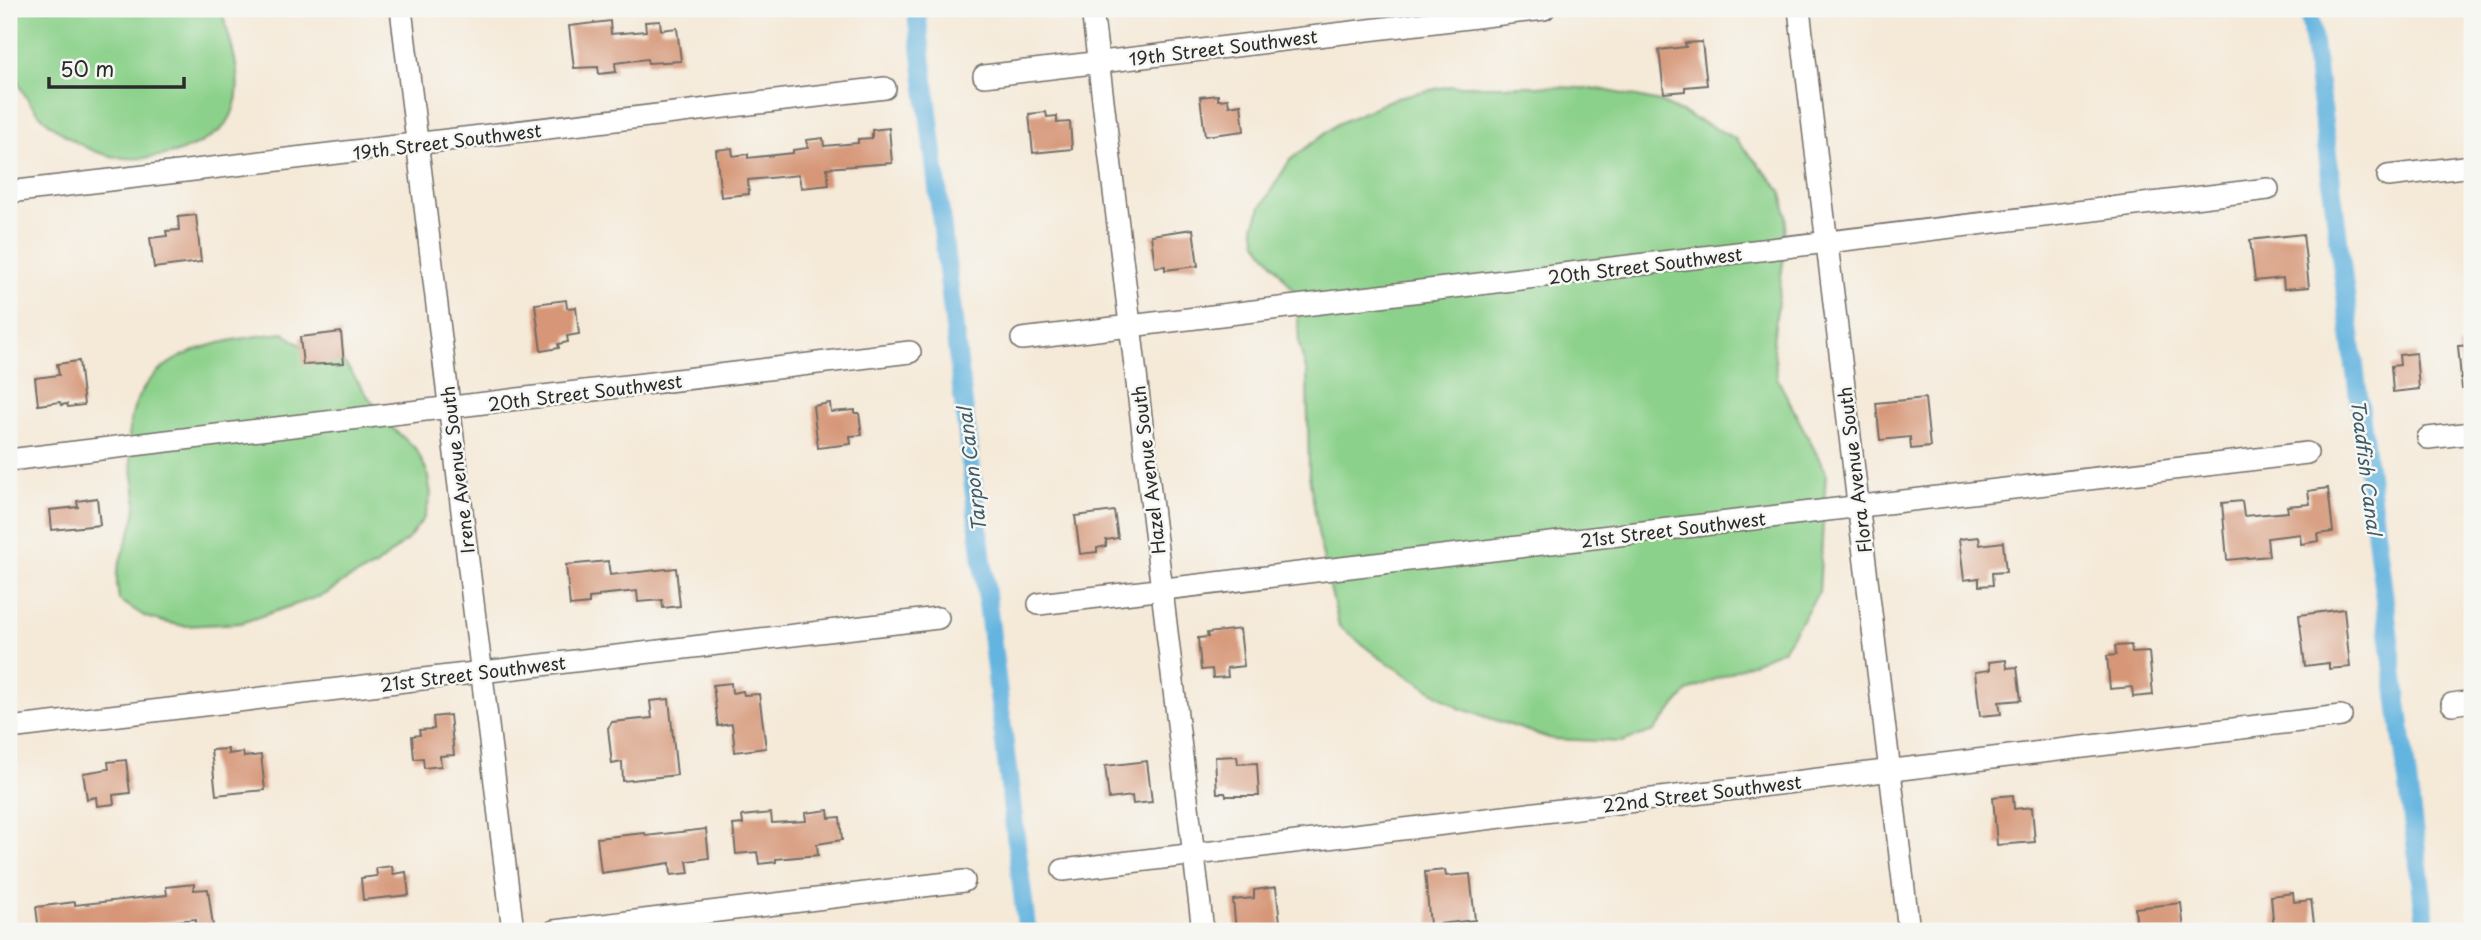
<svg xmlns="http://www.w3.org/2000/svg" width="2481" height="940" font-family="'Playpen Sans',sans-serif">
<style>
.green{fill:#8cd18b;stroke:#5c7e5b;stroke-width:2}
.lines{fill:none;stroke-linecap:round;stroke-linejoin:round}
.canal{stroke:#64b4df;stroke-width:19}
.building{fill:#d69677}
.minor-casing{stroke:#726e67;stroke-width:24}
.minor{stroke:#fff;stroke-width:21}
.labels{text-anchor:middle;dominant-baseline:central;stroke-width:5;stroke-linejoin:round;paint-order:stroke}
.street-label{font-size:18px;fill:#2b2b2b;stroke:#f6f6f2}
.water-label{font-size:19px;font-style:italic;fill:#3f5b6a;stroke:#f6f6f2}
</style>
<rect width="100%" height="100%" fill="#f6f6f2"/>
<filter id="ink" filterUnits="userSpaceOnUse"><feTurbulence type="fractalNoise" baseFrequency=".0143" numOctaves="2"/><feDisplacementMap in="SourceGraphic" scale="14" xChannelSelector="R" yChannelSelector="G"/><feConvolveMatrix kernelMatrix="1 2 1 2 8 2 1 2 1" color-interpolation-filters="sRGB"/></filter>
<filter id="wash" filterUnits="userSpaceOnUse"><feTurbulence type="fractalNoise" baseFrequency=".00686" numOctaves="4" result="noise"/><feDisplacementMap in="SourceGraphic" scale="28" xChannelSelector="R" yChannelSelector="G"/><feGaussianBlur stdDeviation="1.57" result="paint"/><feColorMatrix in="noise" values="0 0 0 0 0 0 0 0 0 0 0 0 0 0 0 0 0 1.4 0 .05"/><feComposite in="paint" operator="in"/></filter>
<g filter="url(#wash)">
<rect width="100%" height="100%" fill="#f5e9d7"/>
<g class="green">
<path d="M18,9H221C229,38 245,78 234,108C228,127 218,133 202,142C179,154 150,160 124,158C85,155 33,120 19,83C10,59 14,33 18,9Z"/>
<path d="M1450,86H1537L1599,89L1660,102L1735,138L1782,191L1786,215L1784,254L1773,341L1777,378L1826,472L1819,592L1783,650L1688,691L1654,731L1621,742L1552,739L1459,708L1377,656L1339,626L1320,544L1309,475L1307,373L1299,344L1297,295L1257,242L1254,226L1261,207L1290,160L1337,124L1397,97Z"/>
<path d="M284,333L299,344L326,352L346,365L386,422L416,449L427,471L431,495L424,518L408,539L376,566L348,579L326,594L241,623L184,626L164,622L146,617L119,600C118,592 116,581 117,573C121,550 136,527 136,502C135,480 129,459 129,438C132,352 217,340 284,333Z"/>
</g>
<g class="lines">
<g class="canal">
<path d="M916,9L1027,931"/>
<path d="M2309,9L2426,925"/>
</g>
</g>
<g id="blocks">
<g class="building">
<path d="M610,21L611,34L646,31L645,22L660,21L661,30L677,28L681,61L648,63L647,59L615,63L616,72L599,74L598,67L574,68L569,26Z"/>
<path d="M1702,42L1707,85L1685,87V91L1664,93L1659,50L1686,47L1685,43Z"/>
<path d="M1218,95V100L1228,99L1229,106L1241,104L1244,131L1205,136L1200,97Z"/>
<path d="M1046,112L1047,117L1057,116V123L1070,122L1072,149L1033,153L1029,114Z"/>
<path d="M889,128L892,163L827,168L829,185L801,188L799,175L748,180L749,194L721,197L716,150L732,148L733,156L748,154V158L793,153V150L808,148L806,140L823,138L824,146L858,143V139L872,138V130Z"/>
<path d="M196,215L201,262L154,268L150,238L167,236L166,231L179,230L178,217Z"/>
<path d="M1193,229L1198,266L1165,270V266L1155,267L1151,235Z"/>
<path d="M2303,234L2309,287L2284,289L2283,278L2255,281L2250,240Z"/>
<path d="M566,300L567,308L576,307L579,334L567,336L568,342L558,344L559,348L541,351L535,304Z"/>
<path d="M341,332L344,363L303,365L300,337Z"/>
<path d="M2472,345V388L2462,389L2458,346Z"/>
<path d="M2416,353L2419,389L2393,392L2391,366L2400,365L2399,355Z"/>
<path d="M79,361L84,405L68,407L67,404L61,405L60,402L38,405L35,378L59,375L57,364Z"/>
<path d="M1925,398L1930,447L1911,449L1910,437L1880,440L1876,403Z"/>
<path d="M830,403L831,412L855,410V413H859L862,435L850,436L851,444L818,448L813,406Z"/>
<path d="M2328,488L2333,532L2318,534L2319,541L2301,544L2300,534L2267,538L2269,556L2227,560L2222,503L2242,501L2244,516L2288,512L2287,506L2310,504L2308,491Z"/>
<path d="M97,498L100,525L52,530L50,510L78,507L77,501Z"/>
<path d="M1114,511L1118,538L1106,540V546L1097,548V552L1080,554L1075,516Z"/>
<path d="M1979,537L1980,545L2003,542L2006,572L1992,573L1993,585L1979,586V578L1964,580L1959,539Z"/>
<path d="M608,561L610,575L676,568L680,606L663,608L662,600L638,602L637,591L599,595V597L589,598V604L570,606L566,565Z"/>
<path d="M2344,609L2350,667L2329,669V663L2305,666L2299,615Z"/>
<path d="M1240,629L1244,666L1227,668L1228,677L1213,678L1212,669L1201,670L1198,638L1208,637L1207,633Z"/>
<path d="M2131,645L2132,653L2149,652L2153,695L2133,697L2132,687L2110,689L2107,656L2116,655L2115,646Z"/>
<path d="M2006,660L2007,668L2017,667L2021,700L1999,702L2001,714L1980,716L1975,672L1990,670L1989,662Z"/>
<path d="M731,683L732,693L743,691L744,695L759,694L766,748L735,752L732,724L718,726L713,685Z"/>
<path d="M669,699L677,775L623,781L622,762L612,764L608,728L612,722L652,718L650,701Z"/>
<path d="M450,715L454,755L440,756L441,766L424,768L423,758L414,759L412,736L420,735L419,730L434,729L433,717Z"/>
<path d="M228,749V754L243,752L244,757L261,755L265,790L216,795L211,750Z"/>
<path d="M1237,756L1238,764L1257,763L1259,796H1226L1225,793H1217L1215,757Z"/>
<path d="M126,760L130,793L113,795L114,804L97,806L96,797L87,799L83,773L109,769L108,762Z"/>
<path d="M1147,761L1152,802L1133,804L1132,796L1109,799L1105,766Z"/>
<path d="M2013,795L2014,809L2032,807L2035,842L1997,845L1993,797Z"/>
<path d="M828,810L829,818L840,817L842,840L817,844L818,855L776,859V862L759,864L757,852L736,854L733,825L743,824L742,816L771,813L772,823L806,821L805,813Z"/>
<path d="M706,829L709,858L687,861L689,873L671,875L670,863L601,873L597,838L645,833L646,836Z"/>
<path d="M392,866L393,874L406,872L409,895L363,900L361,878L377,876L376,868Z"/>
<path d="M1445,870L1446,876L1470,874L1475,920L1430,925L1425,872Z"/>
<path d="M194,884V890L208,889L213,926L196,927V919L145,924L146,931H130L129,927L96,931H39L36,907L75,902V905L167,895L166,887Z"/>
<path d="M1276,887L1281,931H1236L1233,900L1254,898V890Z"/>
<path d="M2293,893L2294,902L2311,900L2315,931H2274L2271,896Z"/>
<path d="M2181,903L2184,931H2137L2135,908Z"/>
</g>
</g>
</g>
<g filter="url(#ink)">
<use href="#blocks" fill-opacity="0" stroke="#726e67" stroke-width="2"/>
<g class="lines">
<g class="minor-casing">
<g id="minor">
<path d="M401,9L513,931"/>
<path d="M1092,9L1203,931"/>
<path d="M1799,9L1909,931"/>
<path d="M984,76L1544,9"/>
<path d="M2388,176L2472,166"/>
<path d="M9,192L885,88"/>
<path d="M1022,339L2268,189"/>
<path d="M2428,438L2472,433"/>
<path d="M9,460L910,352"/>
<path d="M1039,604L2307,453"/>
<path d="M2452,704L2472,701"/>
<path d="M9,728L938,618"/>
<path d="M1063,870L2341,716"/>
<path d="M554,931L964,881"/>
</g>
</g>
<use href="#minor" class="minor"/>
</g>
</g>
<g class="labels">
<g class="street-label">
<text transform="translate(1223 47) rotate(-7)">19th Street Southwest</text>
<text transform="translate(447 141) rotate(-7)">19th Street Southwest</text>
<text transform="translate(1645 265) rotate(-7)">20th Street Southwest</text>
<text transform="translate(585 392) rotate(-7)">20th Street Southwest</text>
<text transform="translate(457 470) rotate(-97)">Irene Avenue South</text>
<text transform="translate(1148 470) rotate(-97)">Hazel Avenue South</text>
<text transform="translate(1854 470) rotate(-97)">Flora Avenue South</text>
<text transform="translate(1673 529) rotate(-7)">21st Street Southwest</text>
<text transform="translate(473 673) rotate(-7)">21st Street Southwest</text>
<text transform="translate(1702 793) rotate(-7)">22nd Street Southwest</text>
</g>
<g class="water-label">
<text transform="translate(2367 467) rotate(83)">Toadfish Canal</text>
<text transform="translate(971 470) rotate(-97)">Tarpon Canal</text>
</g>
</g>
<rect width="2481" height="940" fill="none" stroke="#f6f6f2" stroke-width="35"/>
<path d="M49 77v10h135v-10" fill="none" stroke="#2b2b2b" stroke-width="3.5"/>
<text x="60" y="77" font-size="21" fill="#2b2b2b" stroke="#f6f6f2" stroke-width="5" paint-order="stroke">50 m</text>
</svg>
